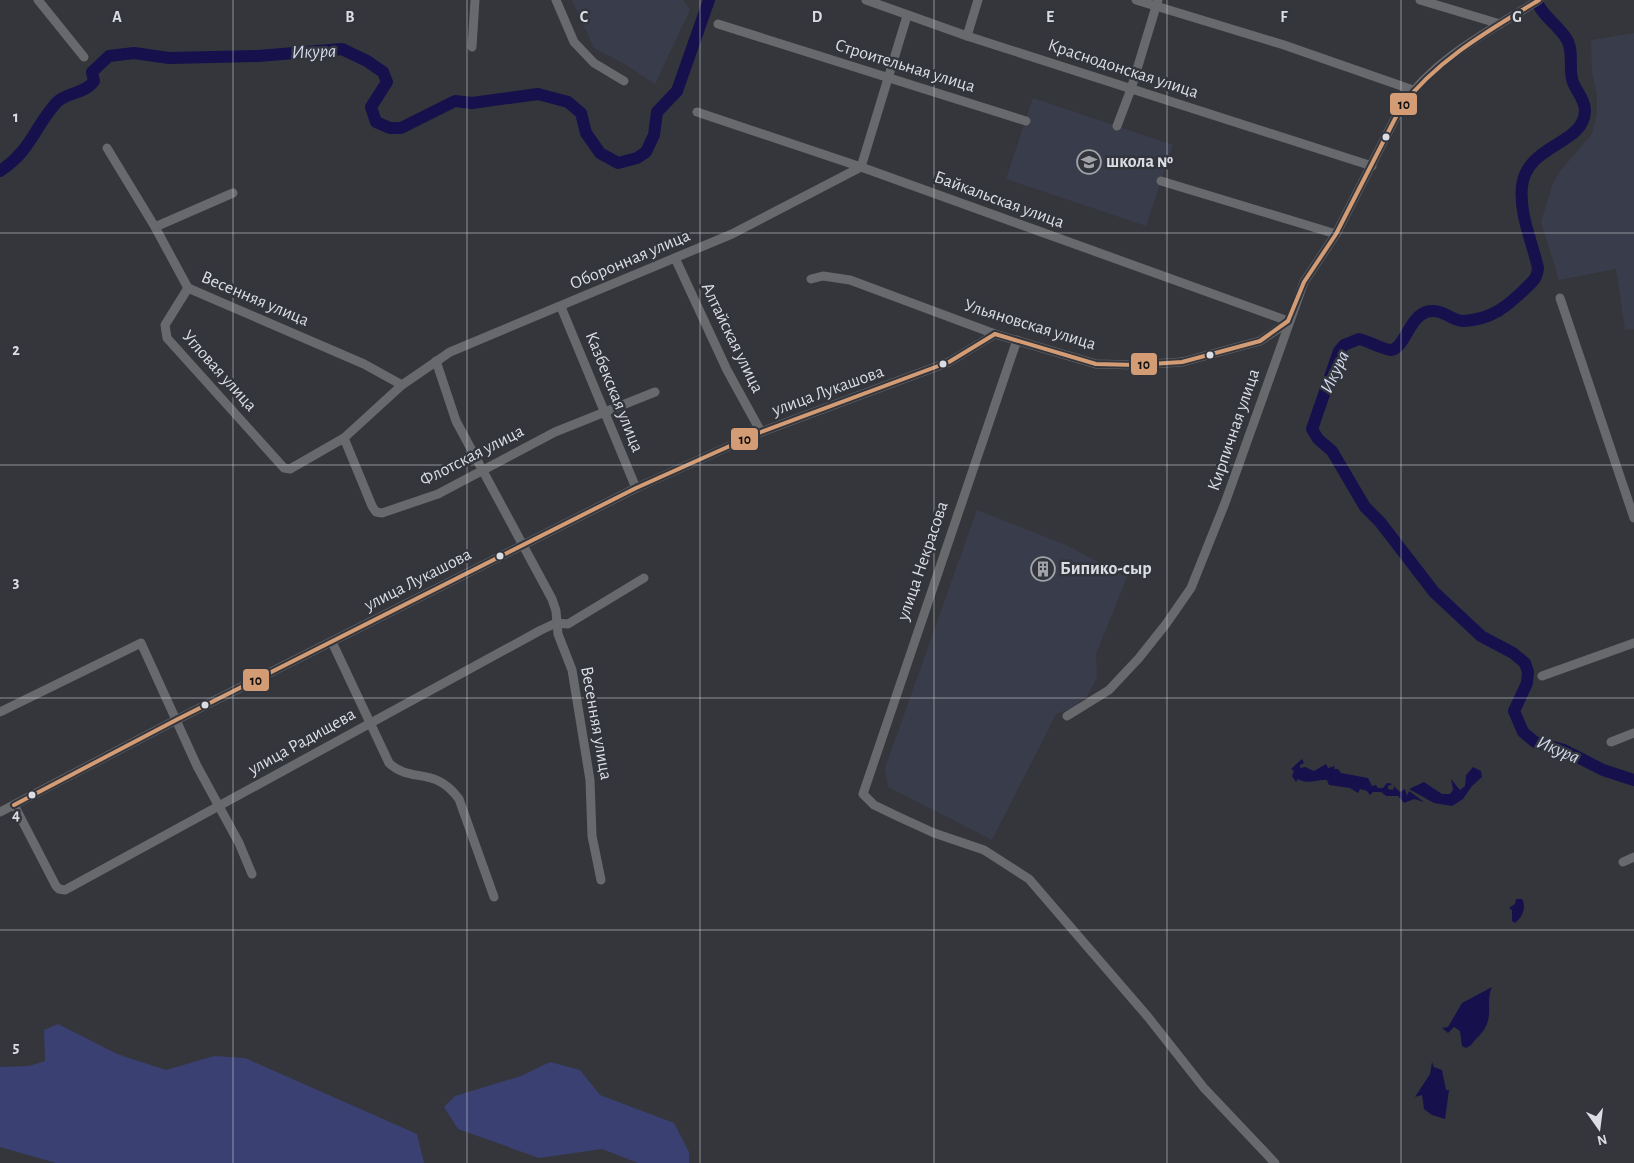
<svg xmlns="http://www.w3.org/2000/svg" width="1634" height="1163" font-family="'Alegreya Sans',sans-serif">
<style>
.built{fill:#393c4a}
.green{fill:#3a4071}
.water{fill:#16104d}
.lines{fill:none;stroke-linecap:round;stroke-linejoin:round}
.river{stroke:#16104d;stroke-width:12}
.minor{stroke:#68696c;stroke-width:9}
.bus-1-casing{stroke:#33353d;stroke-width:8}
.bus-1{stroke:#d39c74;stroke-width:4}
.grid{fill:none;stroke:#dcdde3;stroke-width:1;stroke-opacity:0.55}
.bus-dot{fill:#dcdde3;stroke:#33353d;stroke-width:2}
.labels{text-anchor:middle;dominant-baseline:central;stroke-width:5;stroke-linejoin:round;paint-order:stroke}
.street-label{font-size:18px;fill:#dcdde3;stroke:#33353d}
.poi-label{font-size:18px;font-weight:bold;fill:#dcdde3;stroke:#33353d;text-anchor:start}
.water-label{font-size:19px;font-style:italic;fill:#d3d8ec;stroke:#33353d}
.grid-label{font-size:16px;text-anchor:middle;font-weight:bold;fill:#dcdde3;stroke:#33353d;stroke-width:5;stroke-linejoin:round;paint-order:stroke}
.line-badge{stroke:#33353d;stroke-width:2}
.pale-badge-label{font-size:14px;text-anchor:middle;font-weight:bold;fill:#111}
</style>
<rect width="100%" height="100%" fill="#35363b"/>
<g class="built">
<path d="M572,0H683L690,10L655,84L626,65L594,48Z"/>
<path d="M1634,33V329L1625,330L1616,269L1559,280L1541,222L1552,186L1560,171L1592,134L1597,114V94L1592,73L1591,40Z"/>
<path d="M1033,98L1173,145L1146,226L1006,179Z"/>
<path d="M977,510L1066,545L1127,577L1096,654L1097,678L1087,696L1072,708L1056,714L992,840L888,787L885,768Z"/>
</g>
<g class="green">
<path d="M58,1024L117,1054L166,1070L214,1056L245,1058L417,1134L424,1163H56L0,1147V1067L29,1066L45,1061L44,1030Z"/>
<path d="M550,1062L580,1070L600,1095L674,1123L689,1152V1163H638L602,1149L539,1158L458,1129L444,1107L455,1096L521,1076Z"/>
</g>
<g class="water">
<path d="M1302,759L1304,763L1300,765V768L1305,767L1314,771L1326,764L1328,768L1335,766L1334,769H1338L1341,773L1368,778L1372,786L1376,785L1378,788H1383L1387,783L1393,784L1388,786V789L1393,790L1394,786L1400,792L1405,789L1407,796L1409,791L1424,802L1414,799L1404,803L1398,796H1386L1381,792H1373L1370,795L1367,791L1360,789L1358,793L1350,788L1329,785L1327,780C1316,779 1307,785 1298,779L1296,782L1292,776L1294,771L1291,769Z"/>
<path d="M1473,767L1481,771L1482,777L1472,786L1463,799L1452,806L1434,803L1409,789L1424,782L1442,794H1450L1453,790L1451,779L1460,790L1465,786L1466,775Z"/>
<path d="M1516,899H1522C1527,907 1522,918 1515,923L1512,921V910L1509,908L1515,904Z"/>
<path d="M1492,987C1484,1004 1497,1018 1478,1037C1473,1041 1473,1045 1466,1048L1462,1046L1460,1031L1454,1027L1448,1033L1442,1028L1448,1027L1462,1003Z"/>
<path d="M1432,1062L1434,1067L1442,1070L1446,1090H1449L1445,1119L1432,1115L1424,1109L1422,1095L1415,1097L1430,1074Z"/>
</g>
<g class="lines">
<g class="river">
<path d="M1536,0C1542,16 1557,24 1566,38C1574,49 1569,67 1572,79C1575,91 1585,98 1585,111C1584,145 1527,144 1522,186C1519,214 1532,241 1538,268C1537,278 1534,280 1527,287C1508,306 1491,320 1463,321C1451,321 1442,307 1426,312C1409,318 1404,349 1391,350C1384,350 1368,341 1359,339L1344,345L1339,351L1312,429L1318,439L1332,451L1365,507L1380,522L1434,592L1481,636L1513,653L1525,663L1528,672L1527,683L1514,711L1523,732L1535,742L1564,750L1603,770L1634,780"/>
<path d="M0,171C32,150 34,127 57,102C67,92 85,94 94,81L92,72L109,56L134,53L169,58L258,56L342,49L367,61L383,72L387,82L371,107L376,122L390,128H401L455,101L472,103L538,94L568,102L581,113L586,133L600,153L618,163L637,158L646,152L654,135L657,112L677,91L709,0"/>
</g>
<g class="minor">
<path d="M38,0L84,57"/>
<path d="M556,0L574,42L594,63L624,81"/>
<path d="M866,0L967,36L1372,166"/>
<path d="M1136,0L1284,45L1413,90"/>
<path d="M1420,0L1500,24"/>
<path d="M718,24L1026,121"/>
<path d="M967,36L978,0"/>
<path d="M472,47L475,0"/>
<path d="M697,112L861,167L1288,321"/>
<path d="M1117,126L1131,89L1158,0"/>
<path d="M107,148L155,227L188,288L364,364L402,385"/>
<path d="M1161,181L1336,234"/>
<path d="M155,227L233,193"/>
<path d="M675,258L727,370L761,432"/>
<path d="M811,279L823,276L850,280L995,334L1096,364L1136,365L1182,362L1260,341L1288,322"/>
<path d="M188,288L165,325L167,338L284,468L290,469L344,438L402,385L450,352L732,234L861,167L907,16"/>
<path d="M1560,298L1634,518"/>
<path d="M561,307L636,488"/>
<path d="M1017,340L863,794L874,805L899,817L934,833L984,850L1029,879L1148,1017L1204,1088L1275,1163"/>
<path d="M436,361L456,421L552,599L556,611L558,634L572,670L590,780L592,836L601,880"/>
<path d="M344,438L372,506L376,512L382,513L438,494L555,432L655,392"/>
<path d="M332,642L389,763C411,784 434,765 459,799L494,897"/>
<path d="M1542,676L1634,643"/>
<path d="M0,712L141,643L197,766L239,843L252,874"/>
<path d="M1067,716L1109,690L1139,658L1166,624L1191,588L1225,503L1304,282L1336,234L1401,107C1435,58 1489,31 1539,0"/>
<path d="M1611,742L1634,733"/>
<path d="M14,805L56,886L59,889L65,890L541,630L556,623L568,624L644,578"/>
<path d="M0,812L176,720L636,488L761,432L949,362L995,334"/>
<path d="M1623,862L1634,857"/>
</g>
<g class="bus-1-casing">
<g id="bus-1">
<path d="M1288,321L1304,282L1336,234L1401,107C1438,59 1488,31 1539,0"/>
<path d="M995,334L1096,364L1136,365L1182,362L1260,341L1288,321"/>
<path d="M14,805L176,720L636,488L761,432L949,362L995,334"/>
</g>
</g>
<use href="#bus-1" class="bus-1"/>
</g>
<path class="grid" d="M233,0V1163M467,0V1163M700,0V1163M934,0V1163M1167,0V1163M1401,0V1163M0,233H1634M0,465H1634M0,698H1634M0,930H1634"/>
<defs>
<g id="school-ring" transform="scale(1.25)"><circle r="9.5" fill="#33353d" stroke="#a2a3a8" stroke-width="1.5"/><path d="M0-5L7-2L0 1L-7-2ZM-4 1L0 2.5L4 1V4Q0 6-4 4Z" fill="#a2a3a8"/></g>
<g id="building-ring" transform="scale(1.25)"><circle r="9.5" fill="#33353d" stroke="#a2a3a8" stroke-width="1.5"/><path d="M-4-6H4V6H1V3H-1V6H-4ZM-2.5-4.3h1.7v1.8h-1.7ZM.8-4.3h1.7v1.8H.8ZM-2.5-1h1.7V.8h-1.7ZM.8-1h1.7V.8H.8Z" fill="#a2a3a8"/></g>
</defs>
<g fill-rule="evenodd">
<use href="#school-ring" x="1089" y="162"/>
<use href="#building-ring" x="1043" y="569"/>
</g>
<g class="bus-dot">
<circle cx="1386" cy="137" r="4.5"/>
<circle cx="1210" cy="355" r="4.5"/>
<circle cx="943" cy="364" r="4.5"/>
<circle cx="500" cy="556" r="4.5"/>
<circle cx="205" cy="705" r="4.5"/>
<circle cx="32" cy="795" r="4.5"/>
</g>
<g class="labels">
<g class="street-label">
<text transform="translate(905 66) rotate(17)">Строительная улица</text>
<text transform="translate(1123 69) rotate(18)">Краснодонская улица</text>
<text transform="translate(999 200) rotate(20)">Байкальская улица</text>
<text transform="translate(630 260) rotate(-23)">Оборонная улица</text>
<text transform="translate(255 299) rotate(23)">Весенняя улица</text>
<text transform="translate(1030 325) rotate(17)">Ульяновская улица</text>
<text transform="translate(732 338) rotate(64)">Алтайская улица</text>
<text transform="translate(219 371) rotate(48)">Угловая улица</text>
<text transform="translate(828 391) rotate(-20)">улица Лукашова</text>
<text transform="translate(614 392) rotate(68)">Казбекская улица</text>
<text transform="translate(1234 430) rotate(-71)">Кирпичная улица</text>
<text transform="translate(472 456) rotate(-27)">Флотская улица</text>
<text transform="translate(923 561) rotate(-71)">улица Некрасова</text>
<text transform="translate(418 580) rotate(-27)">улица Лукашова</text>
<text transform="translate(596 723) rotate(80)">Весенняя улица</text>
<text transform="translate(302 742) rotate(-29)">улица Радищева</text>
</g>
<g class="poi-label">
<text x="1106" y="162">школа №</text>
<text x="1060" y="569">Бипико-сыр</text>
</g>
<g class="water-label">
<text transform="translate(314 52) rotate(-2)">Икура</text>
<text transform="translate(1335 372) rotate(-65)">Икура</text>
<text transform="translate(1558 750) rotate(23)">Икура</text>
</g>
</g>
<g class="grid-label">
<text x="117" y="22">A</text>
<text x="350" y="22">B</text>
<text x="584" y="22">C</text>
<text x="817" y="22">D</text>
<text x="1050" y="22">E</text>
<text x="1284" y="22">F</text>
<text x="1517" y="22">G</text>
<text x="16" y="122">1</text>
<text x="16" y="355">2</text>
<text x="16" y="587">3</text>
<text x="16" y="820">4</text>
<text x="16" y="1052">5</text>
</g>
<g class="line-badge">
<rect x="1389" y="92" width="29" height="24" rx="5" fill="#d39c74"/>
<rect x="1130" y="352" width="28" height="24" rx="5" fill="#d39c74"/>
<rect x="730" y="427" width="29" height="24" rx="5" fill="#d39c74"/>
<rect x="242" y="668" width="28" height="24" rx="5" fill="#d39c74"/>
</g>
<g class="pale-badge-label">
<text x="1404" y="109">10</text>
<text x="1144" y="369">10</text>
<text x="745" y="444">10</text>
<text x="256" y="685">10</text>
</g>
<g transform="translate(1599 1128) rotate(166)" stroke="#33353d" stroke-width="4" paint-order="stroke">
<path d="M0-4L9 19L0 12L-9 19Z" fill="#dcdde3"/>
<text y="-8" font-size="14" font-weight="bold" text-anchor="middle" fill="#dcdde3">N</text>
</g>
</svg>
